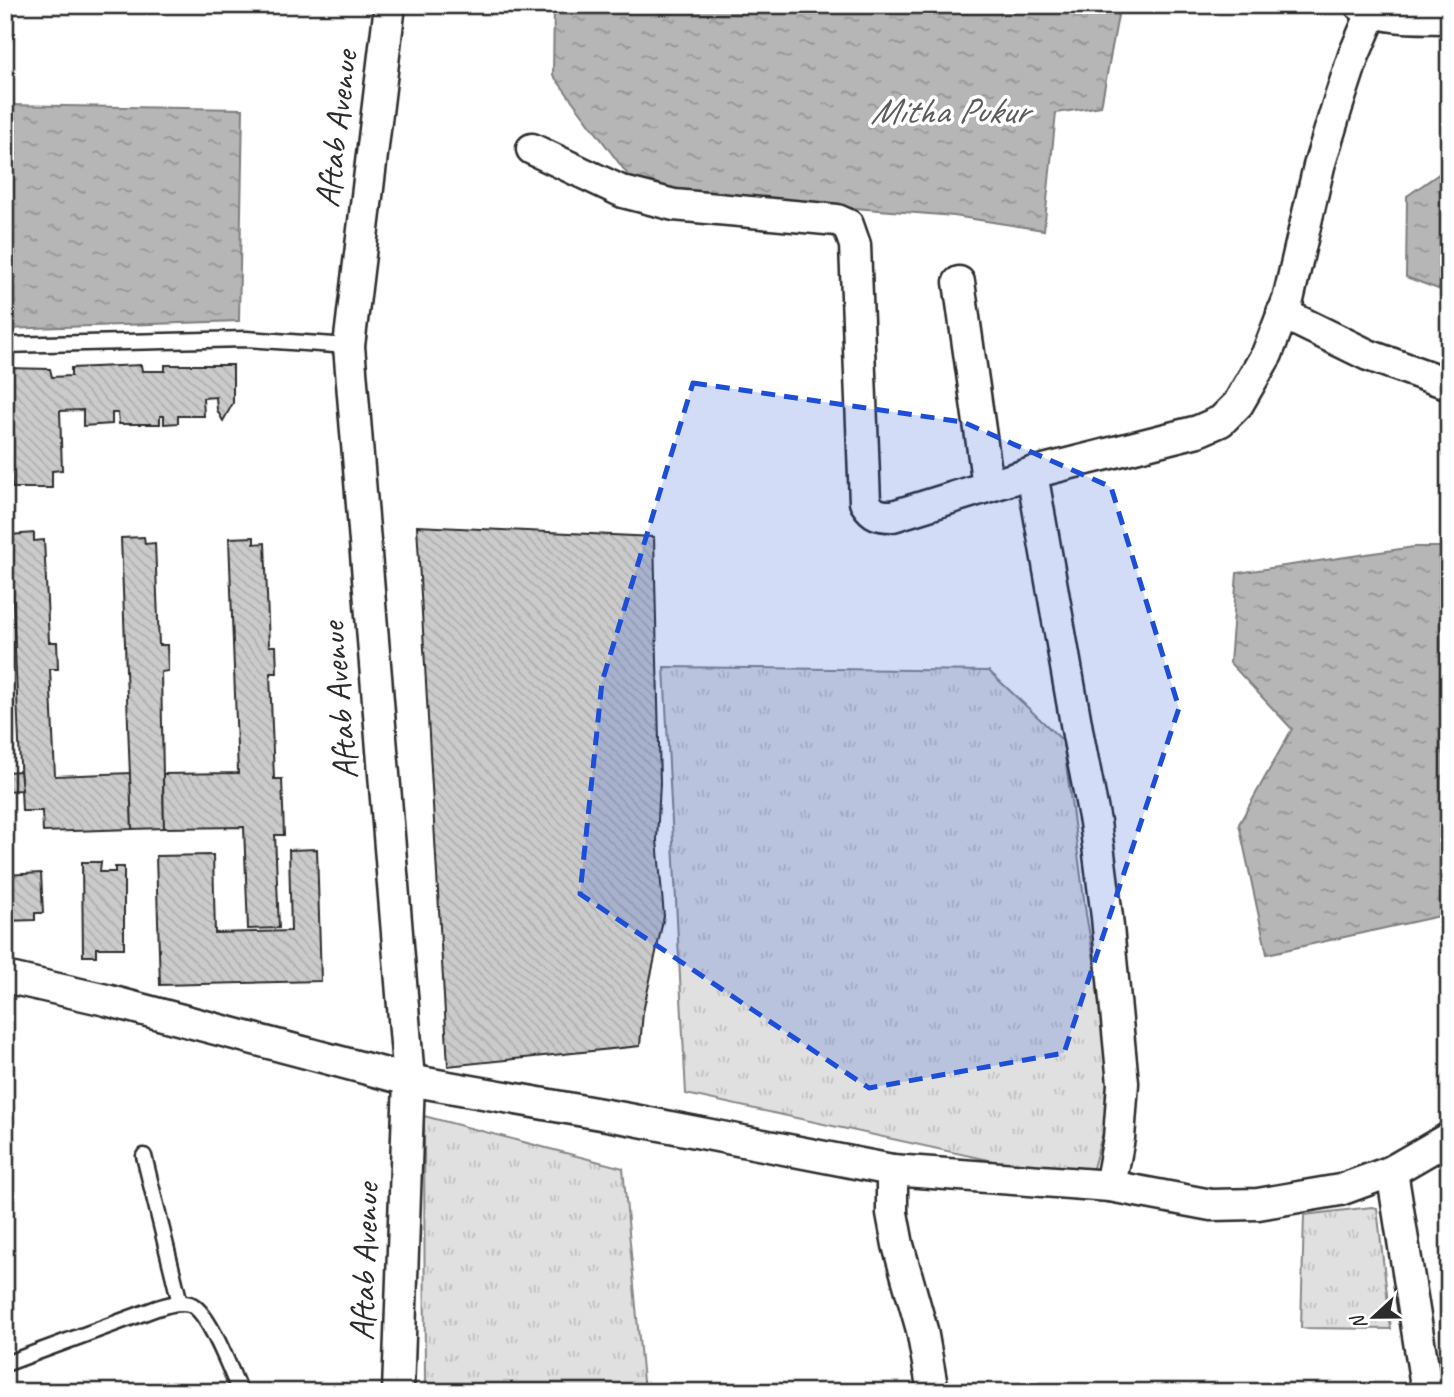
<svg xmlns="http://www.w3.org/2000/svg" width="1454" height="1397" font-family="Caveat,sans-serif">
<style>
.park{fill:url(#park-tufts);stroke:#868686;stroke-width:2}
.water{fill:url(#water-ripples);stroke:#7e7e7e;stroke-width:2}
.building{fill:url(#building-back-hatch);stroke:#2b2b2b;stroke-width:2}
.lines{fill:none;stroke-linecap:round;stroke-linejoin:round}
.service-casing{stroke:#2b2b2b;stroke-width:19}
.minor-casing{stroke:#2b2b2b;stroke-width:35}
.service{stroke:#fff;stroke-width:14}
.minor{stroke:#fff;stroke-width:30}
.marked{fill:#1d4ed8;fill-opacity:0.2;stroke:#1d4ed8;stroke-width:5;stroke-dasharray:14 9;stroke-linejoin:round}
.labels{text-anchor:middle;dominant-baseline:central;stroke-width:7;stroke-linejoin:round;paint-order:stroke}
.street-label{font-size:35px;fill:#2b2b2b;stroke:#fff}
.water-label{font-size:37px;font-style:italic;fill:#5c5c5c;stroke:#fff}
</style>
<defs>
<pattern id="park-tufts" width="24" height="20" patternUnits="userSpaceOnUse" patternTransform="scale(1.75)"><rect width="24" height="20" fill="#e0e0e0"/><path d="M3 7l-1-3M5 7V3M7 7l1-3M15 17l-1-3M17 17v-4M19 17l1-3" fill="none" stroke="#c0c0c0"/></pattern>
<pattern id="water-ripples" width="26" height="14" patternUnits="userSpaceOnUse" patternTransform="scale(1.75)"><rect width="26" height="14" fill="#b6b6b6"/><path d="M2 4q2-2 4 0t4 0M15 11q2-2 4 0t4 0" fill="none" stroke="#949494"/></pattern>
<pattern id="building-back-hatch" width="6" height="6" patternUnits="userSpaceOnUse" patternTransform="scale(1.75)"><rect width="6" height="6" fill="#cbcbcb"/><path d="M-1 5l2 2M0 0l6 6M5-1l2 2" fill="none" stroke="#aeaeae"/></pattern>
</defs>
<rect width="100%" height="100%" fill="#fff"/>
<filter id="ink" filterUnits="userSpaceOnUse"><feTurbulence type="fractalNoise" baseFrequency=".0143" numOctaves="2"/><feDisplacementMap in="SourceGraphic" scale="14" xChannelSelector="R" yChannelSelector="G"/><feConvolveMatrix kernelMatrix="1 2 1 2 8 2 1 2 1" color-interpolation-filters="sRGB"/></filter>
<g filter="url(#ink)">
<g class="park">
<path d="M664,667L989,671L1063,741L1086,914L1116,1086L1089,1182L686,1094Z"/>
<path d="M424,1116L623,1168L644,1392H425Z"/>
<path d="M1372,1207L1377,1208L1391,1329L1301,1328L1304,1215Z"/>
</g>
<g class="water">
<path d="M554,5H1120L1101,106L1056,113L1044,230L954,216L640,191L553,75Z"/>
<path d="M5,105L243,109L239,321L5,329Z"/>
<path d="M1449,167V293L1406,277L1407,196Z"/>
<path d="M1414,547H1449V914L1267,954L1239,824L1292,729L1230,663L1237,573Z"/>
</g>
<g class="building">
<path d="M141,365L142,371H165V365H233V403L223,421L217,410L216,397L203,398L204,416H178V423L164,424V416H160V424H119L118,413H112V424L83,426V410L60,411L62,470L52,471V488H12L7,368L50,369L52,377L71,376V368Z"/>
<path d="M417,526L654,537L660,783L657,840L664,916L643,1012L640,1046L448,1066Z"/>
<path d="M34,533V541L44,540L49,642H57L58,669H50L55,776L131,773L132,829L43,832L42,811H22L10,535Z"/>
<path d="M144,537L145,544L155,543L159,645H167L168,671L161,672L164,828L132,829L121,538Z"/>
<path d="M254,537V544L265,543L269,646H276L277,673H270L274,779H282L284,835H275L279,928L248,929L244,827L164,828L163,774L238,773L229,538Z"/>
<path d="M20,771L22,790L5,791V772Z"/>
<path d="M317,849L321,981L160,985L156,856L213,855L215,933L291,931L289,850Z"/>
<path d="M82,862H101L100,872H115V867H124V948H96V956H83Z"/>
<path d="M41,873L43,913H35V920L5,921V875Z"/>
</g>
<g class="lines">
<g class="service-casing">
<g id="service">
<path d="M5,345L246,339L349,346"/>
<path d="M144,1156L180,1303"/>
<path d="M5,1364L157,1308C168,1305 179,1301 190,1304C209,1311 231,1372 240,1392"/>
</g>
</g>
<g class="minor-casing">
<g id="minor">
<path d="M390,5L349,346L409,1080L398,1392"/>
<path d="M1360,5C1386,21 1419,17 1449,18"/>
<path d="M532,149L623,192L674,205L837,220L848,225L855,245L865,502C873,515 879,516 893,516L1032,473L1198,431L1221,421L1238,404L1267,354L1288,300L1319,166L1337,107L1354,55L1372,13"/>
<path d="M959,282L988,486"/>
<path d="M1282,313L1368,355L1449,384"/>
<path d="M1032,473L1078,735L1095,822L1107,917L1123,1083L1119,1138L1110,1186"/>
<path d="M5,977L106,1000L409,1080L629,1119L892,1170L1110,1186L1211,1205L1258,1204L1340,1190L1392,1171L1449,1138"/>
<path d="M892,1170V1213L898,1245L922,1330L933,1392"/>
<path d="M1392,1171L1427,1392"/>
</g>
</g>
<use href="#service" class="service"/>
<use href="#minor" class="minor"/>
</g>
</g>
<path class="marked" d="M693,383L963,422L1111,487L1179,708L1064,1053L869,1088L580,894L602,682Z"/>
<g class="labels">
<g class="street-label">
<text transform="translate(336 129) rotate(-83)">Aftab Avenue</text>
<text transform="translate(339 701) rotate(-95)">Aftab Avenue</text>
<text transform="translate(364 1262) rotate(-88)">Aftab Avenue</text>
</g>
<g class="water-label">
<text x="949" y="110">Mitha Pukur</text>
</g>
</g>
<rect width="1454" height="1397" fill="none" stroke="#fff" stroke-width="28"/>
<rect x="14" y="14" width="1426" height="1369" fill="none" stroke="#2b2b2b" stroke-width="2.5" filter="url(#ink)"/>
<g transform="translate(1374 1317) rotate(248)" stroke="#ffffff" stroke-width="5" paint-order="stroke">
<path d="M0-5L12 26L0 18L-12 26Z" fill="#2b2b2b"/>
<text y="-10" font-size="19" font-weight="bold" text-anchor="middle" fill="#2b2b2b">N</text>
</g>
</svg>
